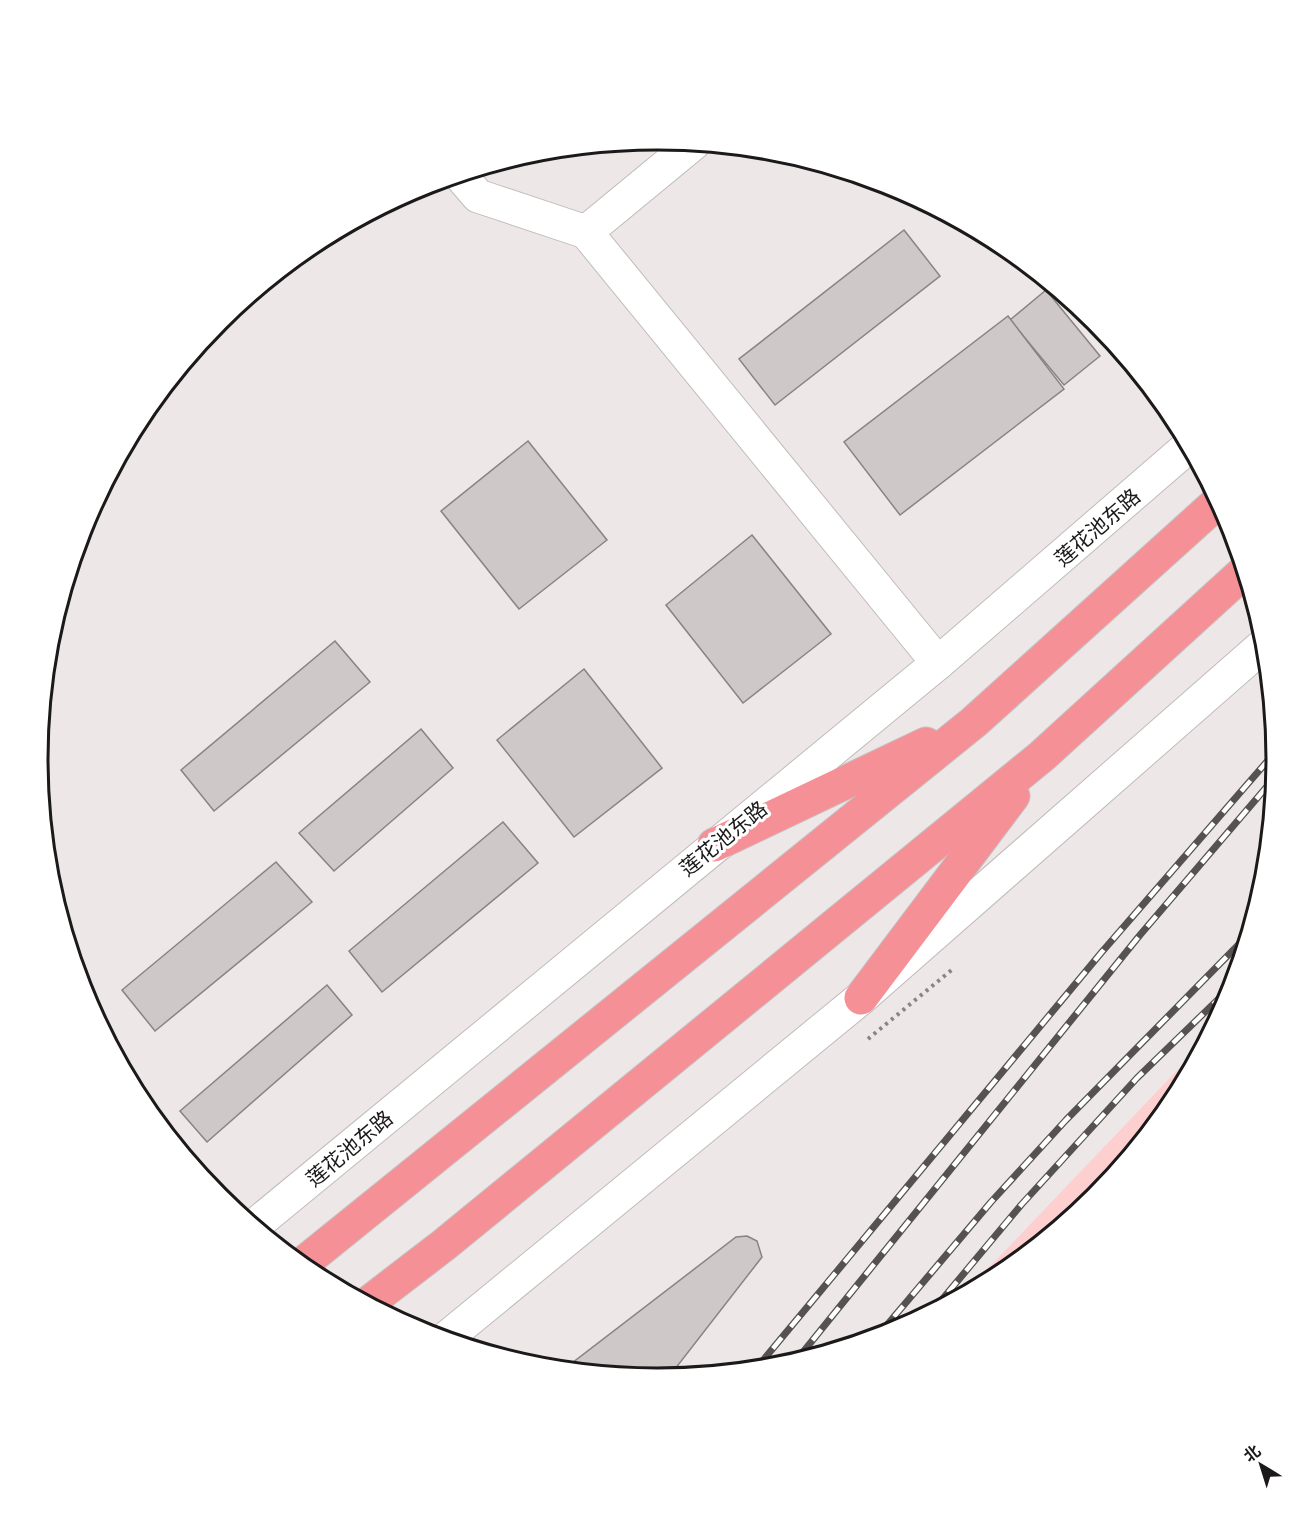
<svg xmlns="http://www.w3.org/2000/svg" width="1315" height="1519" font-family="Manrope,'Noto Sans SC',sans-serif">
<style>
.green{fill:#fecfcf}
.building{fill:#cfc8c9;stroke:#898383;stroke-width:1.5}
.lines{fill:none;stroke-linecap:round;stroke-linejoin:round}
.minor-casing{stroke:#c1bbbb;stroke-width:35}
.highway-casing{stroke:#c4c3c3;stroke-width:35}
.path{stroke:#8a8585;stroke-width:4;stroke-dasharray:3 4.5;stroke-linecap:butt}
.minor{stroke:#fff;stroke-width:33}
.highway{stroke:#f59196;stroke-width:33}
.rail-casing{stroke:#565252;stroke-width:7}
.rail{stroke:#fff;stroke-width:4.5;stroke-dasharray:14;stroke-linecap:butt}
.labels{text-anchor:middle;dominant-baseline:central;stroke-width:6;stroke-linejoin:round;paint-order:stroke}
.street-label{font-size:21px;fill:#1b1919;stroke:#fff}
.rim{fill:none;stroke:#1b1919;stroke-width:3}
</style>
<rect width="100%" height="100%" fill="#eee7e7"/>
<path class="green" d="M1208,1038L1173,1104L1096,1198L1002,1275L961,1297Z"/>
<g class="building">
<path d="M904,230L940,276L775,405L739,359Z"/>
<path d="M1046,290L1100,356L1064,385L1010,320Z"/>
<path d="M1008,316L1064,389L900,515L844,442Z"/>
<path d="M528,441L607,540L519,609L441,511Z"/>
<path d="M752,535L831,634L743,703L666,605Z"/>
<path d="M335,641L370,682L214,811L181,770Z"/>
<path d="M584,669L662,768L574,837L497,740Z"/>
<path d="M421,729L453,768L334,871L299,833Z"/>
<path d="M503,822L538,863L382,992L349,951Z"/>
<path d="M276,862L312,902L155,1031L122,990Z"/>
<path d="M327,985L352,1015L207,1142L180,1111Z"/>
<path d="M747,1236L757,1241L762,1257L668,1378L563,1370L736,1237Z"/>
</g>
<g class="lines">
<g class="minor-casing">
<g id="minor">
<path d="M694,143L586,232L938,663"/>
<path d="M460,175L478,196L586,232"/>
<path d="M254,1226L938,663L1189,446"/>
<path d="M444,1340L861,998L1266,643"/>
</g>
</g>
<g class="highway-casing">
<g id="highway">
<path d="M714,845L926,744"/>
<path d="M861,998L1013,796"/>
<path d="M301,1265L974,722L1219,501"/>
<path d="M367,1304L445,1244L1042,756L1245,571"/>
</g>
</g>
<path class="path" d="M868,1039L954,968"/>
<use href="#minor" class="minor"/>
<use href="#highway" class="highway"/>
<g class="rail-casing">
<g id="rail">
<path d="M930,1314L1021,1205L1137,1078L1234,984"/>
<path d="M876,1338L991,1202L1066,1120L1250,933"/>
<path d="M795,1362L1140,935L1276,776"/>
<path d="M755,1370L1101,953L1277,750"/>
</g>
</g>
<use href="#rail" class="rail"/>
</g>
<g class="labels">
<g class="street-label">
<text transform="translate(1097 527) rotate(-41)">莲花池东路</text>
<text transform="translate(723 838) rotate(-39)">莲花池东路</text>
<text transform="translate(349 1148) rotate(-40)">莲花池东路</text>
</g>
</g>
<path d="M0 0H1315V1519H0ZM48 759a609 609 0 1 1 1218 0a609 609 0 1 1-1218 0Z" fill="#fff" fill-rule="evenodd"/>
<path class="rim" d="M48 759a609 609 0 1 1 1218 0a609 609 0 1 1-1218 0Z"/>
<g transform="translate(1261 1465) rotate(322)" stroke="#ffffff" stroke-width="4.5" paint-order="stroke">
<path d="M0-4.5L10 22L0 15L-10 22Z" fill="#1b1919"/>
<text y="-9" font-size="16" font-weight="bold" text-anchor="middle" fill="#1b1919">北</text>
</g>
</svg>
